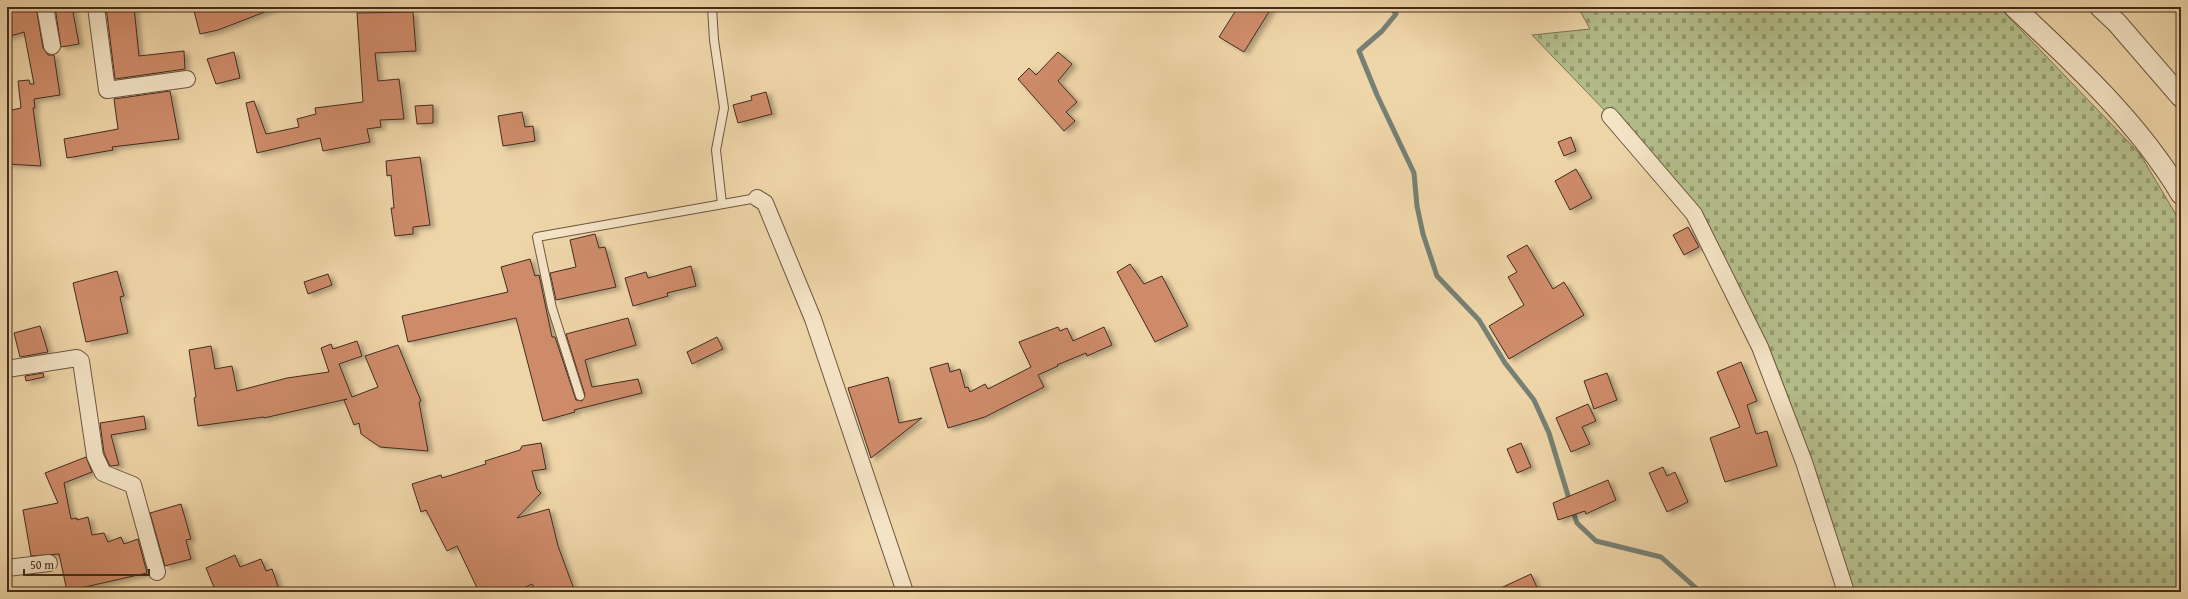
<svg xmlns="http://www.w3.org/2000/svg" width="2188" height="599" font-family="'Gentium Book Plus',serif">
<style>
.cemetery{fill:url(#cemetery-stones);stroke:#7b7555}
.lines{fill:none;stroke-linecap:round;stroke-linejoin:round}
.stream{stroke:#768074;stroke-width:5}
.building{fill:#ce8b6a;stroke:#422c1f;filter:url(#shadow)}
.service-casing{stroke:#6d5641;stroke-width:10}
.minor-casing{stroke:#6d5641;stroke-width:18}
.tertiary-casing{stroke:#6d5641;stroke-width:22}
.service{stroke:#f4e4c6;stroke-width:8}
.minor{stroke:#f4e4c6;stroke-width:16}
.tertiary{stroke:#f4e4c6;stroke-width:20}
</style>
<defs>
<pattern id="cemetery-stones" width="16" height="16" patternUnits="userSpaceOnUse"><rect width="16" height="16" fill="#b4be8b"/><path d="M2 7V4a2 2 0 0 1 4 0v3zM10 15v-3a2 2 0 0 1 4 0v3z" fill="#949b71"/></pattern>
<filter id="shadow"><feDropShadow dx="4.5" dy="2.5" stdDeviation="2" flood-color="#0004"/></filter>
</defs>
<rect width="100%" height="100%" fill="#eed5a8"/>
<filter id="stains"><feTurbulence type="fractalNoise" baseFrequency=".005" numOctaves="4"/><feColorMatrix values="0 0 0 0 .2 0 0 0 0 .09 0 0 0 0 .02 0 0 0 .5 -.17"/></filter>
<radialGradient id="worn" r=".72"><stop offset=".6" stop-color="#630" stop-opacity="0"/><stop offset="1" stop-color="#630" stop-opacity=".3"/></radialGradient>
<path class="cemetery" d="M1578,7H1999L2140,154L2181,223V592H1846L1804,462L1694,214L1610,116L1532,35L1590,29Z"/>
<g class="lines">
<g class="stream">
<path d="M1391,7L1396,14L1382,31L1359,51L1377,95L1414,173L1417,206L1423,234L1437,276L1479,320L1505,363L1534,400L1549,433L1570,502"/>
<path d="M1572,509L1577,523L1596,541L1661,557L1696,588L1697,592"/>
</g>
</g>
<g class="building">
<path d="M7,7H36L43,48L48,55H54L60,95L34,99L35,108H33L41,166L7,164V111L21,108L18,81L29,80L30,84H34L24,32L7,37Z"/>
<path d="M55,7H72L79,44L61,47Z"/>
<path d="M106,7H134L139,56L184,51L185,69L115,79Z"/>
<path d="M193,7H275V8L218,30L200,34Z"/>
<path d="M1238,7H1272L1244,52L1219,37Z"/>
<path d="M413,12L416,51L375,53L378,81L399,79L404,119L380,120L381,127L367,129L370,142L323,151L320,138L257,153L246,103L254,101L266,134L299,127L297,119L316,114L315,108L363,102L357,13Z"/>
<path d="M234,52L240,78L216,84L207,59Z"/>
<path d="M1058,52L1072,64L1058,81L1077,102L1066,112L1075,121L1064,131L1018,79L1029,68L1036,75Z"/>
<path d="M170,91L179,139L112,147L113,150L67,158L64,139L118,129L114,99Z"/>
<path d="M766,92L772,114L738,123L733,105L752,100L751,96Z"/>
<path d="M433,105V123L417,124L415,106Z"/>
<path d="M522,112L525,127L533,126L535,141L503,146L498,116Z"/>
<path d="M1571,137L1576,151L1564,156L1558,142Z"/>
<path d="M420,157L430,225L413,227V234L395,236L391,208H394L391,175L387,176L386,161Z"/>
<path d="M1576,169L1592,198L1570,210L1555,181Z"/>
<path d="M1688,227L1699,247L1684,255L1673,235Z"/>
<path d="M595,234L599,248L605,247L616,287L556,300L550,273L576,267L570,240Z"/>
<path d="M1527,245L1553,289L1564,282L1584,315L1509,359L1489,326L1524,305L1508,277L1517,272L1507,256Z"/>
<path d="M530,259L535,276L539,275L552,337H555L576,400L582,401L585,395L566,334L628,318L636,345L585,360L592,387L638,379L642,393L574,410L575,412L543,421L516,318L408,342L402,316L508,292L501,267Z"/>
<path d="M1130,264L1144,284L1162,276L1188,326L1155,342L1117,272Z"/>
<path d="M691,266L696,286L667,293L668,296L633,306L625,278L646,272L648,278Z"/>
<path d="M117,271L124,296L120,297L128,333L86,342L73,283Z"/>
<path d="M328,274L332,285L308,294L304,282Z"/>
<path d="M40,326L48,352L20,357L14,333Z"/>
<path d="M1058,327L1060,331L1067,328L1073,341L1104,327L1112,345L1087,356L1086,353L1057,365L1058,366L1038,375L1044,387L985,417L948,428L930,368L948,363L950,372L960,369L965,388L968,387L970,392L985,384L988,389L1031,367L1019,342Z"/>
<path d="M717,337L723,349L692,364L687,352Z"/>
<path d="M357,341L362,356L339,364L352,397L378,387L365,356L398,345L421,401L419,402L428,451L380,447L361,434L359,423L354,425L344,400L347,399L264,418V417L198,426L194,398L196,397L189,350L211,346L215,369L232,366L237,391L287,378L329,372L321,348L331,344L333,349Z"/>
<path d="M1741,362L1757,401L1747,405L1756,434L1767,431L1777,466L1725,482L1710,438L1740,427L1717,372Z"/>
<path d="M43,373L44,377L26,381L25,376Z"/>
<path d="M1607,373L1617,400L1594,409L1584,381Z"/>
<path d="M888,377L899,423L922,418L871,458L848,388Z"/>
<path d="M1588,404L1596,421L1582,427L1590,444L1571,452L1556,418Z"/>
<path d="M144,416L146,429L111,435L119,465L110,466L104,453L100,423Z"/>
<path d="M541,443L546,469L532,471L537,489L541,493L517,518L549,509L558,546L575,592H536L532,584L515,592H479L457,546L447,551L426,510L421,512L412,484L441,475L442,478L486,464L485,461L520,450L522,446Z"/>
<path d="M1521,443L1531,467L1517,473L1507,449Z"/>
<path d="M86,457L92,472L64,483L71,519L77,518V520L88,517L92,535L104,533L108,542L121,537L124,544L138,539L147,573L67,591L59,554L31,556L23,510L58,503L45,473Z"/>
<path d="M1663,467L1667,476L1675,472L1688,502L1667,512L1649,473Z"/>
<path d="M1608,480L1616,500L1586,514L1585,511L1558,520L1553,503Z"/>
<path d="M181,504L191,539L186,540L191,559L165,566L150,513Z"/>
<path d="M235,555L240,567L261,559L266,571L272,569L279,589L271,592H216L206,568Z"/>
<path d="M1531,574L1539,592H1492Z"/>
</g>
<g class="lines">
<g class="service-casing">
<g id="service">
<path d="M712,7L714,40L724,108L716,150L722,204"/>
<path d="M580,396L552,308L537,237L757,198"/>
</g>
</g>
<g class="minor-casing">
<g id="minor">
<path d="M45,7L52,46"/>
<path d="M96,7L107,90L187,79"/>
<path d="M1610,116L1694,214L1760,347L1804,462L1846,592"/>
<path d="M757,198L765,203L813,319L905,592"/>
<path d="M7,369L77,358L81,361L95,456L103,473L133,485L157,572"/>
<path d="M7,568L49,563"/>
</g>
</g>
<g class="tertiary-casing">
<g id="tertiary">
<path d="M2014,7C2075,64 2138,122 2181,194"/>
<path d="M2100,7L2117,23L2181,97"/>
</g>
</g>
<use href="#service" class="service"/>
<use href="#minor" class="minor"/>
<use href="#tertiary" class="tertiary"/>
</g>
<rect width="2188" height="599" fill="none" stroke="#eed5a8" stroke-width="24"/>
<rect x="8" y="8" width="2172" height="583" fill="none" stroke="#422c1f" stroke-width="2"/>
<rect x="12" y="12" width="2164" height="575" fill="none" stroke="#422c1f"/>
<path d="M24 569v6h125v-6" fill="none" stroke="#422c1f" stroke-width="2"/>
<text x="30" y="569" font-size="12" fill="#422c1f" stroke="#f4e4c6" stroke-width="3" paint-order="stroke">50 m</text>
<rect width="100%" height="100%" filter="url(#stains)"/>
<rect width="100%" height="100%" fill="url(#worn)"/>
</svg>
